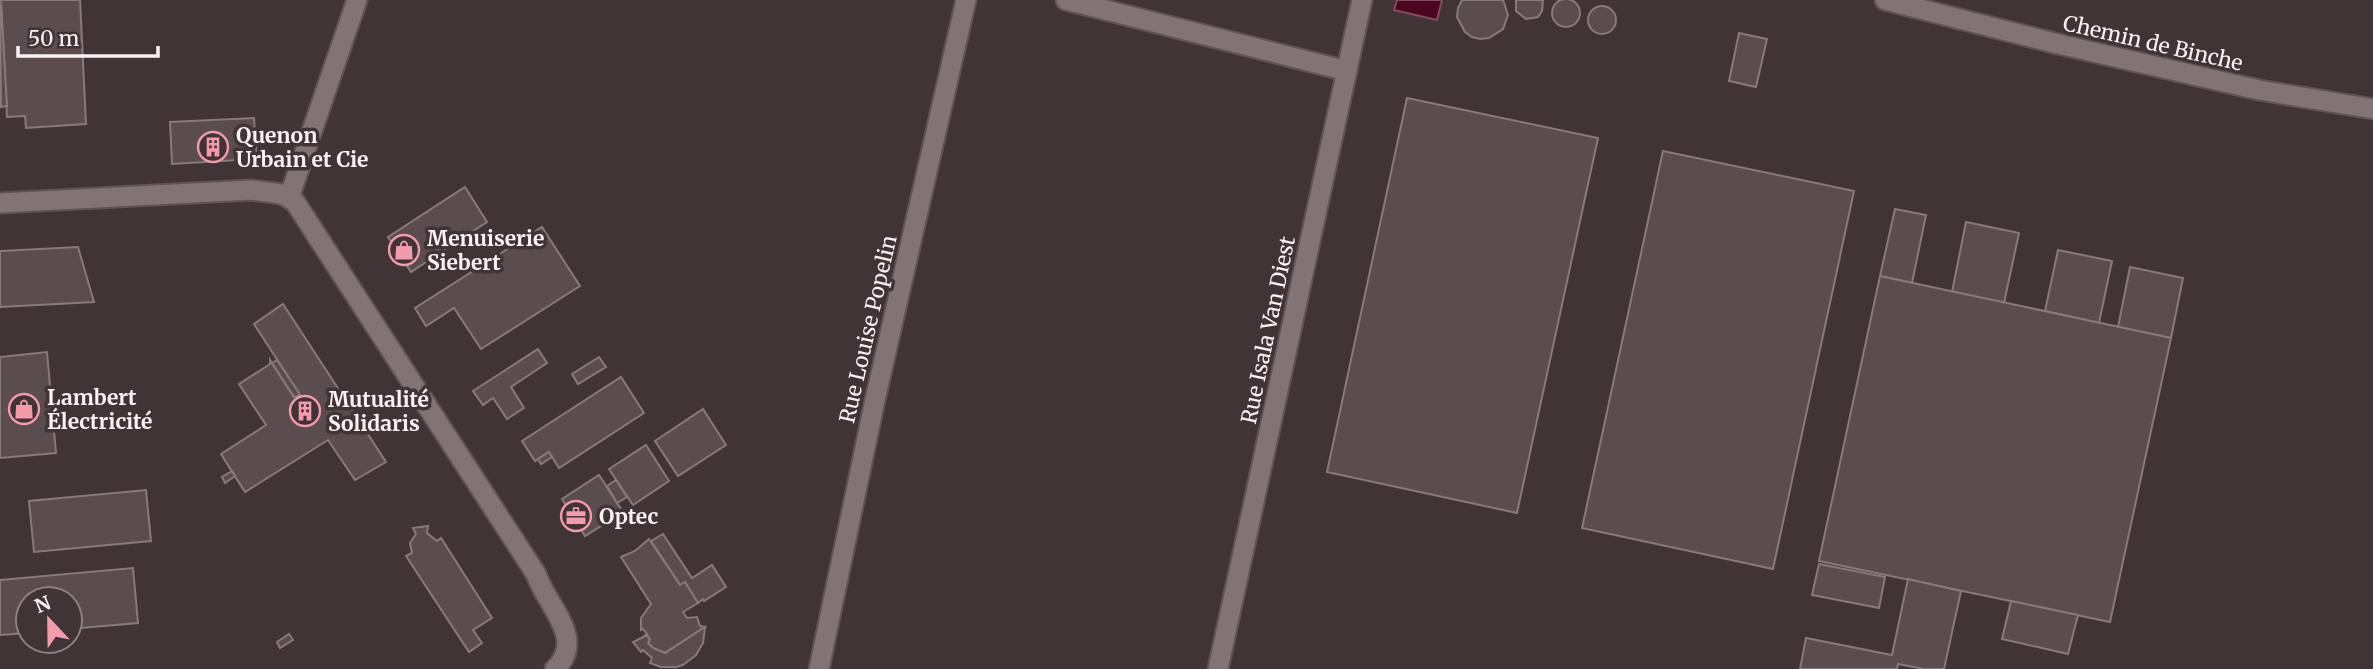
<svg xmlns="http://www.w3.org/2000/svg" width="2373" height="669" font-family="Merriweather,serif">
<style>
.water{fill:#4d041e;stroke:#814b5e;stroke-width:2}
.building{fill:#5b4d4f;stroke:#88797b;stroke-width:2}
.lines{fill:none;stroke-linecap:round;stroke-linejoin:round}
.street-casing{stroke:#5e5455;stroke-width:23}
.street{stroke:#827476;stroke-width:19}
.labels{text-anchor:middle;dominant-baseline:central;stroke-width:7;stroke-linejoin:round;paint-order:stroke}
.street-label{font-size:21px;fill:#fbf2f3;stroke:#413436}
.poi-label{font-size:21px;font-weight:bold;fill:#fbf2f3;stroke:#413436;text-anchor:start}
</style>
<rect width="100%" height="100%" fill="#413436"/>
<path class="water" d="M1397,0H1442L1437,20L1394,10Z"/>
<g class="building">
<circle cx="1566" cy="13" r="14"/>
<path d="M1,0H80L86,124L26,128L25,116L7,117Z"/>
<path d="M1462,0H1503L1508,15L1503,29L1489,38L1480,39L1472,37L1465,32L1457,17L1458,8Z"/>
<path d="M1516,0H1543L1542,11L1538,17L1526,19L1516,11Z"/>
<path d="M1,5L7,106L1,107L0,6Z"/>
<circle cx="1602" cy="20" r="14"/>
<path d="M1739,33L1767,39L1756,87L1729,81Z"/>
<path d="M1407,98L1598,138L1517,513L1327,472Z"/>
<path d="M254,118L257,159L172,164L170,122Z"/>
<path d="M1663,151L1854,191L1773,569L1582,528Z"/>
<path d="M465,187L487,222L411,272L388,237Z"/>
<path d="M1895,209L1926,215L1912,283L1880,276Z"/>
<path d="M1966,222L2019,233L2004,303L1952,292Z"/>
<path d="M542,227L580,286L481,349L454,308L426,326L415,308Z"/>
<path d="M78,247L94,302L0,307V251Z"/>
<path d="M2058,250L2112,261L2099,323L2045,311Z"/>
<path d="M2130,267L2183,278L2171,338L2118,327Z"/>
<path d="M1880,276L2171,338L2110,622L1819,561Z"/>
<path d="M283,304L386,462L355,480L328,440L245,492L221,454L266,425L239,384L270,364V360L294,397L300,395L254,324Z"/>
<path d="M538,349L547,363L511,387L524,408L507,419L493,398L483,405L473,391Z"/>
<path d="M47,352L56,453L0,458V357Z"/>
<path d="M599,357L606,367L578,384L572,374Z"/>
<path d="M277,360L297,390L300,395L294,397L272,363Z"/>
<path d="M621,377L644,413L559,468L549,452L535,461L522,441Z"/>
<path d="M703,409L726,445L678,476L655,441Z"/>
<path d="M646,445L669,481L633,505L609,469Z"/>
<path d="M549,452L552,457L541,464L538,459Z"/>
<path d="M232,471L235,476L225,483L222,477Z"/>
<path d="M599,475L623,512L585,536L562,499Z"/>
<path d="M616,480L627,497L617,503L607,486Z"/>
<path d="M146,490L151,541L34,552L29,501Z"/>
<path d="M428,526L427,533L437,541L441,538L492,618L473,630L482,643L469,652L406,556L412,553L410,543L416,534L413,528Z"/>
<path d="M663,534L692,578L712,565L726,587L704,601L703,599L698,603L685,582L680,585L651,541Z"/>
<path d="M649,539L680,585L685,582L698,603L683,612L687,618L697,617L700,626L705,627L665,653L653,648L648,643L650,640L647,635L644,636L647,634L643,629L641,630V618L651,604L621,557L635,551Z"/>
<path d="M1819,564L1885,577L1879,608L1812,595Z"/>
<path d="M133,568L138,623L70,629V599H28V633L0,635V580Z"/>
<path d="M1908,579L1961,591L1944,669H1924L1898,664L1897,669H1800L1806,638L1892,655Z"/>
<path d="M2011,601L2078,615L2068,654L2002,639Z"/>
<path d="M705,627L703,643L696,655L683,665L676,667H661L650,663L652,658L643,650L641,652L633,642L647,635L650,640L648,643L653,648L665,653Z"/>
<path d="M289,634L293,640L280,648L277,642Z"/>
</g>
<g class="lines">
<g class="street-casing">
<g id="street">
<path d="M1066,0L1347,71"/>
<path d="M1885,0L2054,43L2259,90L2373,109"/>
<path d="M289,198L357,0"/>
<path d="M0,203L251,190L282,194L295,202L536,574C546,605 587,639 555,669"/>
<path d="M819,669L875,400L966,0"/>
<path d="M1218,669L1362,0"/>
</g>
</g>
<use href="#street" class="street"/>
</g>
<defs>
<g id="building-ring" transform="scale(1.575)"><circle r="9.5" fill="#413436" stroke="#f39aab" stroke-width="1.5"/><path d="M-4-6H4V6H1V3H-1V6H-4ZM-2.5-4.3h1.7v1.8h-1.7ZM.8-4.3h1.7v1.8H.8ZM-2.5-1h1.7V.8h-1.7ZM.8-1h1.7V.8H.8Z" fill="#f39aab"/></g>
<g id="shop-ring" transform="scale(1.575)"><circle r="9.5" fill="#413436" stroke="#f39aab" stroke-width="1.5"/><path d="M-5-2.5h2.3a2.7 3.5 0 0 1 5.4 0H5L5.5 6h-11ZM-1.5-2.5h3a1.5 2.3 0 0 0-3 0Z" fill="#f39aab"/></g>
<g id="office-ring" transform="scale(1.575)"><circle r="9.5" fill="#413436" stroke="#f39aab" stroke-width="1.5"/><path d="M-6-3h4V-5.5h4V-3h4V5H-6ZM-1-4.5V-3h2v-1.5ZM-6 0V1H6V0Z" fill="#f39aab"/></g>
</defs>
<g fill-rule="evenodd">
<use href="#building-ring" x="213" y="147"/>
<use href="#shop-ring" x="404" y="250"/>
<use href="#shop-ring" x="24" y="409"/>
<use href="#building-ring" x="305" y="411"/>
<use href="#office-ring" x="576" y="516"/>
</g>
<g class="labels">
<g class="street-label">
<text transform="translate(2153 43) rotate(13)">Chemin de Binche</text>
<text transform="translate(868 329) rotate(-77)">Rue Louise Popelin</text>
<text transform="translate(1268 330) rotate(-78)">Rue Isala Van Diest</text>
</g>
<g class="poi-label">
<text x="236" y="135">Quenon<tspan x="236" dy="24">Urbain et Cie</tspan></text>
<text x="427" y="238">Menuiserie<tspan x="427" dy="24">Siebert</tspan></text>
<text x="47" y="397">Lambert<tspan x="47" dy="24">Électricité</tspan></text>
<text x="328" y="399">Mutualité<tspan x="328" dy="24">Solidaris</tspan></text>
<text x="599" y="516">Optec</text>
</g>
</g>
<g transform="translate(49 620) rotate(338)"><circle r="33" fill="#413436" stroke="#8b8082" stroke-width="2"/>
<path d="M0-5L12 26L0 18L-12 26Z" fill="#f39aab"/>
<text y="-10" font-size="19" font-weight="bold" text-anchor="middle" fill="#fbf2f3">N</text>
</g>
<path d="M18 46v10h140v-10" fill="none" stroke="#fbf2f3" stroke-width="3.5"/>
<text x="28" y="46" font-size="21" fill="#fbf2f3" stroke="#413436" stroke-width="5" paint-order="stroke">50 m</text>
</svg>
